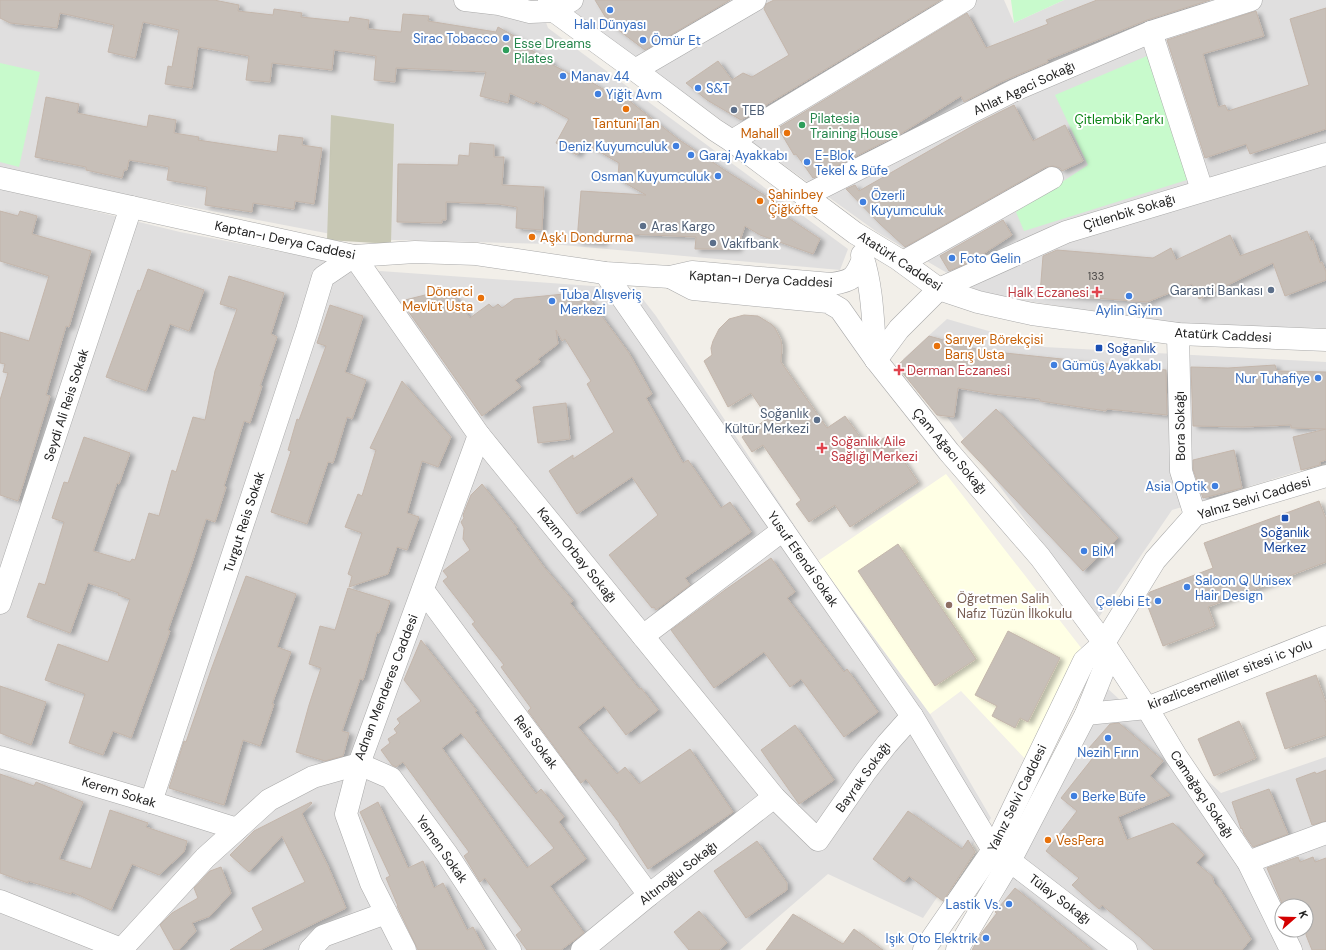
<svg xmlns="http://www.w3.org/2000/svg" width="1326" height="950" font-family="'DM Sans',sans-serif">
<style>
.residential{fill:#e0dfdf;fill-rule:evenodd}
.education{fill:#ffffe5}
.construction{fill:#c7c7b4}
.park{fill:#c8facc}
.building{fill:#c7bfb8;stroke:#c4b6ab;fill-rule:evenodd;filter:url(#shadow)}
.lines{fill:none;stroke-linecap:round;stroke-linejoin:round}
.minor-casing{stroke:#a9a9a9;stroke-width:23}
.minor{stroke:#fff;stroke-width:22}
.shop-dot{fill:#3f7fe0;stroke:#fff;stroke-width:1.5}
.leisure-dot{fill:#2e9e5b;stroke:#fff;stroke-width:1.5}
.food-dot{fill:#e8710a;stroke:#fff;stroke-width:1.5}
.service-dot{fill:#5c6f8a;stroke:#fff;stroke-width:1.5}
.health-dot{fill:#e0444e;stroke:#fff;stroke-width:1.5}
.transit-dot{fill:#1a4fb4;stroke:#fff;stroke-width:1.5}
.education-dot{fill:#8d6e63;stroke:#fff;stroke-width:1.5}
.labels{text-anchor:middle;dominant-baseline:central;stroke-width:4;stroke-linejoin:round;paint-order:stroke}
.number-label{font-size:11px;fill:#4b4948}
.shop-label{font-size:13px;fill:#366cbe;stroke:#fff;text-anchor:start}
.leisure-label{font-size:13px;fill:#27864d;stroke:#fff;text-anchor:start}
.street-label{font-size:13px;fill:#222;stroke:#fff}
.service-label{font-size:13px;fill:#4e5e75;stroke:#fff;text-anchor:start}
.park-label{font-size:13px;fill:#0c8416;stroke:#fff}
.food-label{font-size:13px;fill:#c56008;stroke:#fff;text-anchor:start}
.health-label{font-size:13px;fill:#be3a42;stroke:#fff;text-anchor:start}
.transit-label{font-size:13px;fill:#164399;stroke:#fff;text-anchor:start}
.education-label{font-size:13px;fill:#785e54;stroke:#fff;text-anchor:start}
</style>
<defs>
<filter id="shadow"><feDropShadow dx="4.5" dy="2.5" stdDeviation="2" flood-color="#0004"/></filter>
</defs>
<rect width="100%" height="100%" fill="#f2efe9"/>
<g class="residential">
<path d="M0,0H538L548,28L848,249L840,270L551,244L357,239L29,176L0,168Z"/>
<path d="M569,0H1004L1014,23L1064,0H1326V328L1186,326L983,294L877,232L577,16Z"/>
<path d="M0,188L180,232L380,271L635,289L656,316L818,561L930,714L991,818L923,918L828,874L740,950H0Z"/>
<path d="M947,319L1044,347L1326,362V463L1172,510L1099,617L903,359Z"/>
<path d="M1107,688L1221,793L1326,757V950H976ZM1282,906H1306V930H1282Z"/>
</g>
<path class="education" d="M946,474L1082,649L1029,763L961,691L930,714L818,561Z"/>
<path class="construction" d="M331,115L394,124L391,244L327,240Z"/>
<g class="park">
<path d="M1011,0H1064L1014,23Z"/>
<path d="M1147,56L1190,179L1024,231L1016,212L1088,165L1055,95Z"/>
<path d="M0,63L40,72L19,167L0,162Z"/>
</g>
<g class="building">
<path d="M0,0H214L239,5L238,11L273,15L274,9L302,13L301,17L349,22L350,17L369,20L368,29L401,32L403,14L429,16L428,21L496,32L498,27L527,43L526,47L552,62L551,64L589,84L591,82L615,96L618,92L678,139L726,171L772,200L769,205L820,239L813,254L760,235L745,226L737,249H695L696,237L604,233L603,243L577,241L581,191L646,195L618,179L619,163L584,143L577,155L556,143L569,119L536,101L534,104L510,93L508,103L480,96L486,72L396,68L395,82L374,80L376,56L334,50L332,70L272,63L270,82L246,80L249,56L198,47L192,88L165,84L168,66L172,67L179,30L143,22L135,58L108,52L114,25L60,13L57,28L10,23L0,18Z"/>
<path d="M595,0H730L645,50L609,23Z"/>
<path d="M774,0H941L741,120L707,100L686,83L718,61L732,80L743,73L752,77L789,55L764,9L766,4Z"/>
<path d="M1097,0H1210L1147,20L1047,60L1048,62L1001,82L964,102L961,96L902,133L813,178L796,154L794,155L778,128L967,13L986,48L1048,24L1046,20Z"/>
<path d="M1326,8V129L1250,154L1246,144L1205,158L1167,40L1256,11L1264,36L1203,54L1218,107L1225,105L1228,111L1309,85L1290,19Z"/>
<path d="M46,97L79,104L77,113L147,127L149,115L176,120L174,133L199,137L198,140L277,152L279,135L303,138L302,145L322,148L314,204L295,201L294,209L253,203L252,212L205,205L207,187L167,180L169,167L129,160L127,170H124L122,178L86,170V167L35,157Z"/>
<path d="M1014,105L1033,141L1065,125L1083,161L1062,171L1060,168L1053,166L1046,167L905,247L880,224L846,189L855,185L859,191L976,124Z"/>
<path d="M470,143L494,145V157H504L502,185L544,187L542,230L516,228L517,207L498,204L446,202V220H442V223L397,222L398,164L458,165L459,155L469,156Z"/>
<path d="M0,211L18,216L20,211L37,216L32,234L91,251L69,327L66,326L46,395L50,396L18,501L0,495V400L8,373L3,372L5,364L0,363V332L29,341L49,276L0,261Z"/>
<path d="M1003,220L1012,235L974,260L949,271L940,256Z"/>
<path d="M1307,231L1311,241L1313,240L1320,263L1322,262L1326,272V280L1285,296L1273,263L1199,299L1192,284L1147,302L1040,294L1043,256L1057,250L1153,258L1171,248L1176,260L1230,235L1240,256Z"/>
<path d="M148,269L204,290L189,331L170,324L146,391L106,377L138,290L140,291Z"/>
<path d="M229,276L284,293L271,334L277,337L260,386H262L250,423L244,421L224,486L226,487L215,522L206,519L192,563L168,630L170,631L131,738L113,731L103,755L69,743L85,694L45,680L58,644L108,662L130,599L118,595L119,593L88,583L70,633L27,617L39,583L45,585L64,522L52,518L64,482L68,483L84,437L130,453L119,484L117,483L93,551L130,562L132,559L135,560L149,513L159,516L172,470L176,472L193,417L205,420L215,371L237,309L220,304Z"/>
<path d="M449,289L470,318L489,304L493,308L498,304L502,308L514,299L584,292L629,353L652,394L646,398L683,463L688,460L721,508L730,502L751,532L685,578L690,585L656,610L654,607L652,608L609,555L658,515L632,477L577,514L549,471L573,455V459L614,432L587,384L591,381L565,339L562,341L556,330L558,344L538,359L540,362L515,380L521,387L482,416L401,301Z"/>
<path d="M330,305L363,316L345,372L366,380L352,419L347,417L333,463L328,462L307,524L271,512L291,451L288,450L297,419L299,420L326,346L317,343Z"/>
<path d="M744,315L758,316L771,324L775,328L781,340L782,347L781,362L827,428L845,416L868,448L887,436L918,482L850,527L835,505L809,522L796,504L801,500L763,445L752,452L742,437L768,418L751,393L728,407L704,361L712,355L711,348L713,341L719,329L729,319Z"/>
<path d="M929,336L976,349L1005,353L1166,370L1167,415L1107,409L1106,411L1040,401V399L992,394L958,388L954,417L937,415L897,366Z"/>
<path d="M1275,365L1277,371L1326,372V460L1320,462V465L1301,470L1293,437L1326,429L1291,428V425L1242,427L1193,426L1191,367L1228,368Z"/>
<path d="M402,381L451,437L438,467L422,461L407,513L419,517L407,550L397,547L388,574L349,587L352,576L348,574L362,533L345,527L358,494L362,496L376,450L370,448Z"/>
<path d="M566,403L570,439L538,443L533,407Z"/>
<path d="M996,409L1118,538L1083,571L961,442Z"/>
<path d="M1234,450L1242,488L1203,498L1193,469V460Z"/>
<path d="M482,484L517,528L516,529L544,567L573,601L570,603L639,689L641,688L658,710L626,735L604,706L578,727L617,774L625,767L639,784L690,749L733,812L648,869L619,824H620L586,779L581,783L528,711L531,708L501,667L504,665L472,624L475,622L443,581L448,577L443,571L470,550L463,539L464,528L461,522L464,518L463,515L471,495Z"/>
<path d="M1319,501L1326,519V562L1208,607L1215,626L1163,646L1145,599L1150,592L1213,568L1204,543Z"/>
<path d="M898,544L976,659L935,686L858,571Z"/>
<path d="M771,558L795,592L787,598L844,672L847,669L878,712L844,737L801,679L790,687L764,652L714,688L671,630L725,590Z"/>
<path d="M246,576L296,594L277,647L291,652L272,704H274L260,746L243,740L224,805L169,788L184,741L186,742L211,670Z"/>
<path d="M348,588L390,601L379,633L377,632L363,680L360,679L342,731L349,733L343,756L325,761L296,752L309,705L321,668L309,664L320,626L335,630Z"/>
<path d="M1008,631L1060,658L1028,722L1020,718L1015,728L992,716L997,706L975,695Z"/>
<path d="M421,640L477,711L475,712L536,794L541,789L564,817L559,822L586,859L550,886L584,933L561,950H527L516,935L522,930L485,878L480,882L464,856L469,852L403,762L396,767L392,765L381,750L390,743L388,739L397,733L394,729L400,723L397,719L421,701L404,680ZM461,733L554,848L527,868L442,748Z"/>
<path d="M1316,675L1326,703V735L1285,749L1266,693Z"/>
<path d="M0,686L46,702L31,745L0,733Z"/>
<path d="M1239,721L1256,758L1214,776L1198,739Z"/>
<path d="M1119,723L1163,761L1150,776L1170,795L1118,817L1127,840L1173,823L1204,855L1196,863L1212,876L1214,883L1219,888L1251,939L1242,950H1154L1141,938L1102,905L1099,909L1072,885L1079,878L1046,851L1077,811L1061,798L1096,754L1089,748L1110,724Z"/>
<path d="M795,725L834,780L799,804L761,750Z"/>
<path d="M1326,770V821L1312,825L1296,779L1315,772L1316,774Z"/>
<path d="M0,774L34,786L36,782L83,802L59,859L91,869L110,810L148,823L146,827L187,841L184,852L159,875L132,864L111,910L72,892L71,894L28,881V883L0,873Z"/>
<path d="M1269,789L1288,834L1253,847L1244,834L1242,828L1241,829L1232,802Z"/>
<path d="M311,802L312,803L302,814L328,866L346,908L260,950H230L263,930L252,908L305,882L282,836L249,872L230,855L254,831Z"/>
<path d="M378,802L408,868L423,861L434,888L443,883L467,930L473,927L485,950H418L397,906H398L386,878L390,876L360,812Z"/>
<path d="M908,811L962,849L968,840L975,852L943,901L909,876L904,882L873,859Z"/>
<path d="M757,841L787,883V890L746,918L714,871Z"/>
<path d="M1298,857L1300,862L1313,857L1315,862L1326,858V950H1312L1306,935V906H1283L1267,868Z"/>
<path d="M221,867L231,893L210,916L192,923L196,931L179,950H174L160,925L172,913L198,898L194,888L210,871Z"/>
<path d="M1015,888L1092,950H972L980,935L997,913L995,912Z"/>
<path d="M699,911L727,943L719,950H689L674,932Z"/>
<path d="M793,914L843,944L854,929L883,950H766Z"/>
</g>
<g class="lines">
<g class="minor-casing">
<g id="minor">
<path d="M465,0L499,4L530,12L554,11"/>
<path d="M549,0L554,11L635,70L715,130L732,141L855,233L898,259L939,289L978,302L1032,314L1178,334L1326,340"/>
<path d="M554,11L572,0"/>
<path d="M1151,32L1202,190"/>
<path d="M635,70L755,0"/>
<path d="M732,141L965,0"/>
<path d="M0,178L354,256L415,252L476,254L605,273L670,277L692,272L831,284C853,281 855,278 863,259"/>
<path d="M805,196L1015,90L1151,32L1251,0"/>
<path d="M862,255C873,288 873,325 876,360"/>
<path d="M903,262L1052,178"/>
<path d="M605,273L912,716L993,850L1010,861L1126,950"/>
<path d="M670,277L693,289L828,302L840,309L876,360L949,452L1040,557L1104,643L1147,708L1176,756L1248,862L1291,950"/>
<path d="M1178,334L1181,471L1195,515"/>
<path d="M876,360L899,329L939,289L1066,232L1326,154"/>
<path d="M423,590L649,895"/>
<path d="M0,603L131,207"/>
<path d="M643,636L783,530"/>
<path d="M1086,714L1147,708L1326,637"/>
<path d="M0,757L151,802L237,829"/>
<path d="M359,764L391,778L447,854L510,950"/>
<path d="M151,802L307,330L323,277L354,256L479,435L774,797L818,840L866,771L887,744L912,716"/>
<path d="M1248,862L1326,833"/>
<path d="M0,901L121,949"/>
<path d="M121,950L205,858L269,800L313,777L359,764"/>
<path d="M310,950L323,936L386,913"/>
<path d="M405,950L371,883L346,814L359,764L479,435"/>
<path d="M582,950L649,895L774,797"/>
<path d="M924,950L993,850L1084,661L1104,643L1155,560L1195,515L1326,476"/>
<path d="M957,950L1010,861L1086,714L1104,669V643"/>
</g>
</g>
<use href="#minor" class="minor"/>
</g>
<g class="shop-dot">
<circle cx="610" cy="10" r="4"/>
<circle cx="506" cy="38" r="4"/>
<circle cx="643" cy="40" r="4"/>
<circle cx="563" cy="76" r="4"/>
<circle cx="698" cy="88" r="4"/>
<circle cx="598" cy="94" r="4"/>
<circle cx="676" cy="146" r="4"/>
<circle cx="691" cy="155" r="4"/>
<circle cx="807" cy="162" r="4"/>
<circle cx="718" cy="176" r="4"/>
<circle cx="863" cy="202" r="4"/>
<circle cx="952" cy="258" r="4"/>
<circle cx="1129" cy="296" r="4"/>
<circle cx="552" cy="301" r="4"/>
<circle cx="1054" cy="365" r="4"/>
<circle cx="1318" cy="378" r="4"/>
<circle cx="1215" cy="486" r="4"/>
<circle cx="1084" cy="551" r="4"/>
<circle cx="1187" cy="587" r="4"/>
<circle cx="1158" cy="601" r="4"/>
<circle cx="1108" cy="738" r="4"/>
<circle cx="1074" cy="796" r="4"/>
<circle cx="1009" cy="904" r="4"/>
<circle cx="986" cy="938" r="4"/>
</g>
<g class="leisure-dot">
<circle cx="506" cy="50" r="4"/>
<circle cx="802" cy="125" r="4"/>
</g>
<g class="food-dot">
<circle cx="626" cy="109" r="4"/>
<circle cx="787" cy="133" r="4"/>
<circle cx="760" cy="201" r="4"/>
<circle cx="532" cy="237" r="4"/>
<circle cx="481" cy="298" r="4"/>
<circle cx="937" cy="346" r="4"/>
<circle cx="1048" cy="840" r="4"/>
</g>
<g class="service-dot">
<circle cx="734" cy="110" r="4"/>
<circle cx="643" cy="226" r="4"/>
<circle cx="713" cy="243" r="4"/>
<circle cx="1271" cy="290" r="4"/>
<circle cx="817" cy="420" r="4"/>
</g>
<g class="health-dot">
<path d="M1095 286h4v4h4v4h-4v4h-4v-4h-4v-4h4z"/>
<path d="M897 364h4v4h4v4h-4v4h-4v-4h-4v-4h4z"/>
<path d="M820 442h4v4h4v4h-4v4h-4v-4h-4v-4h4z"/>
</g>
<g class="transit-dot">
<rect x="1095" y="344" width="8" height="8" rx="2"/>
<rect x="1281" y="514" width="8" height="8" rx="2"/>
</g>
<circle class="education-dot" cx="949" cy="605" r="4"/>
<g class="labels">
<g class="number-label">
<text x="1096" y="276">133</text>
</g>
<g class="shop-label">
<text x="610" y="24" text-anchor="middle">Halı Dünyası</text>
<text x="498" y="38" text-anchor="end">Sirac Tobacco</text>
<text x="651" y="40">Ömür Et</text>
<text x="571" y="76">Manav 44</text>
<text x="706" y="88">S&amp;T</text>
<text x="606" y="94">Yiğit Avm</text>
<text x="668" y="146" text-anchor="end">Deniz Kuyumculuk</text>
<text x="699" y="155">Garaj Ayakkabı</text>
<text x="815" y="155">E-Blok<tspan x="815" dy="15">Tekel &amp; Büfe</tspan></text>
<text x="710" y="176" text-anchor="end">Osman Kuyumculuk</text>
<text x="871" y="195">Özerli<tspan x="871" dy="15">Kuyumculuk</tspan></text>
<text x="960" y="258">Foto Gelin</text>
<text x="560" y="294">Tuba Alışveriş<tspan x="560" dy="15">Merkezi</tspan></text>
<text x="1129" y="310" text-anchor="middle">Aylin Giyim</text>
<text x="1062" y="365">Gümüş Ayakkabı</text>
<text x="1310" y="378" text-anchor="end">Nur Tuhafiye</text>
<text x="1207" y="486" text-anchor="end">Asia Optik</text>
<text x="1092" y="551">BİM</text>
<text x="1195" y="580">Saloon Q Unisex<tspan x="1195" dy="15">Hair Design</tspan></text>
<text x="1150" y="601" text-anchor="end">Çelebi Et</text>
<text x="1108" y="752" text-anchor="middle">Nezih Fırın</text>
<text x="1082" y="796">Berke Büfe</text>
<text x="1001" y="904" text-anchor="end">Lastik Vs.</text>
<text x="978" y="938" text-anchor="end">Işık Oto Elektrik</text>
</g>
<g class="leisure-label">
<text x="514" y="43">Esse Dreams<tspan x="514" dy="15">Pilates</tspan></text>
<text x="810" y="118">Pilatesia<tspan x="810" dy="15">Training House</tspan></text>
</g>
<g class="street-label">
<text transform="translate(1024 88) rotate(-25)">Ahlat Agaci Sokağı</text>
<text transform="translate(1129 212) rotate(-17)">Çitlenbik Sokağı</text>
<text transform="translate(285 240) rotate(12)">Kaptan-ı Derya Caddesi</text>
<text transform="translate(900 261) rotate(33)">Atatürk Caddesi</text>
<text transform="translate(761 279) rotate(3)">Kaptan-ı Derya Caddesi</text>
<text transform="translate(1223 335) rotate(3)">Atatürk Caddesi</text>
<text transform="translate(66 405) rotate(-72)">Seydi Ali Reis Sokak</text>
<text transform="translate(1180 426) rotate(-91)">Bora Sokağı</text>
<text transform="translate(950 451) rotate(50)">Çam Ağacı Sokağı</text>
<text transform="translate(1254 498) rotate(-17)">Yalnız Selvi Caddesi</text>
<text transform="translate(244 522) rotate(-72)">Turgut Reis Sokak</text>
<text transform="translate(577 555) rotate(51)">Kazım Orbay Sokağı</text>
<text transform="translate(803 559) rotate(55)">Yusuf Efendi Sokak</text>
<text transform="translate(1230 674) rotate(-21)">kirazlicesmelliler sitesi ic yolu</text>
<text transform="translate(386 687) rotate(-69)">Adnan Menderes Caddesi</text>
<text transform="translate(536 742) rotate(53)">Reis Sokak</text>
<text transform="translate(863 777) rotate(-54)">Bayrak Sokağı</text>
<text transform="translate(119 792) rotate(17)">Kerem Sokak</text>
<text transform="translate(1202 794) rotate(56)">Camağaçı Sokağı</text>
<text transform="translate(1017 798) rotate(-64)">Yalnız Selvi Caddesi</text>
<text transform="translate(442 849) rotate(55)">Yemen Sokak</text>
<text transform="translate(678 873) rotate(-38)">Altınoğlu Sokağı</text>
<text transform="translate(1060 899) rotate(37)">Tülay Sokağı</text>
</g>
<g class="service-label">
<text x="742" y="110">TEB</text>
<text x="651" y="226">Aras Kargo</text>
<text x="721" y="243">Vakıfbank</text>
<text x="1263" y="290" text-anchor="end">Garanti Bankası</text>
<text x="809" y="413" text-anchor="end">Soğanlık<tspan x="809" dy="15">Kültür Merkezi</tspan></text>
</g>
<g class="park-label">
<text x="1119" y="119">Çitlembik Parkı</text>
</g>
<g class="food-label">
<text x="626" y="123" text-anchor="middle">Tantuni'Tan</text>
<text x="779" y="133" text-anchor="end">Mahall</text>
<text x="768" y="194">Şahinbey<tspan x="768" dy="15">Çiğköfte</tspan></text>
<text x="540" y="237">Aşk'ı Dondurma</text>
<text x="473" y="291" text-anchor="end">Dönerci<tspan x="473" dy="15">Mevlüt Usta</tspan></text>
<text x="945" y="339">Sarıyer Börekçisi<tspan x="945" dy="15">Barış Usta</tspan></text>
<text x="1056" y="840">VesPera</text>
</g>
<g class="health-label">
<text x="1089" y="292" text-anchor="end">Halk Eczanesi</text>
<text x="907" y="370">Derman Eczanesi</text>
<text x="831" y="441">Soğanlık Aile<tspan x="831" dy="15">Sağlığı Merkezi</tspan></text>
</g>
<g class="transit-label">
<text x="1107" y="348">Soğanlık</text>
<text x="1285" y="532" text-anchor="middle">Soğanlık<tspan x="1285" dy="15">Merkez</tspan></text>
</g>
<g class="education-label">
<text x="957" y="598">Öğretmen Salih<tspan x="957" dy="15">Nafız Tüzün İlkokulu</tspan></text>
</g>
</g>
<g transform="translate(1294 918) rotate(70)"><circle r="19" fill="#ffffff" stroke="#a7a7a7"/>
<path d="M0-3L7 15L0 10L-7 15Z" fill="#d40000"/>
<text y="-6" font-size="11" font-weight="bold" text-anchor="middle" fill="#222222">K</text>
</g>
</svg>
